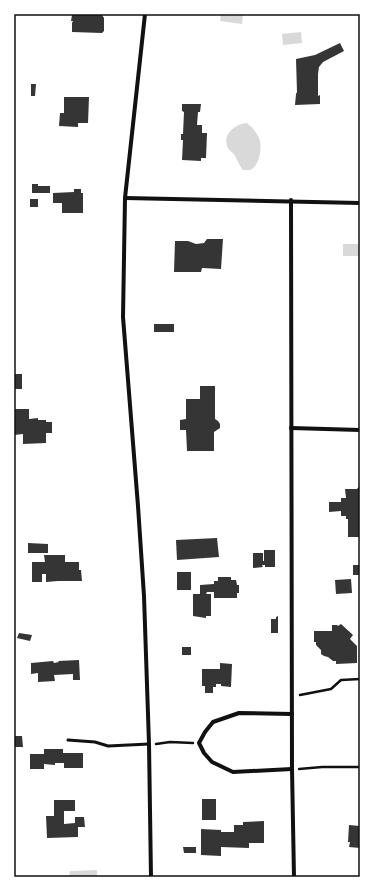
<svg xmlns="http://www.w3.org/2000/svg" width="374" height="891" font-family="'IBM Plex Sans',sans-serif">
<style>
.water{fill:#d9d9d9}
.building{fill:#353535}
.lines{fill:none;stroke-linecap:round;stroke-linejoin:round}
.path{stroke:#111;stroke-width:2.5}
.service{stroke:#111;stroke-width:3}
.minor{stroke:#111;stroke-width:4}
.neatline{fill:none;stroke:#111;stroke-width:1.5}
</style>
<rect width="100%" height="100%" fill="#fff"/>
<g class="water">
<path d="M221,14L243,15L242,24L220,21Z"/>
<path d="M301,32L302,43L283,45L282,34Z"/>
<path d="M247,123C253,128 258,134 260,141C262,149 259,167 250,170C249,170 244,170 243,170C239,165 238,161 235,156C233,152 228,150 227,146C223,133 236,124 247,123Z"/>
<rect x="343" y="244" width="17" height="12"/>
<path d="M97,870V877H69L70,871Z"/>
</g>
<g class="building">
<path d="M76,14L102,15L104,18V31L102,33L72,32V23L73,21H71L72,15Z"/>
<path d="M340,43L344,51L323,62L319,67L318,74V96L320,95V104L295,105L296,94L297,92L296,59L315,55Z"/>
<path d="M31,84H36L35,96H31Z"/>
<path d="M64,97H89L88,123H78V127L59,126L60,113H64Z"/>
<path d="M182,104H201L200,112H198L197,125H202V133H207L206,158H201V161L182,160L183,140H181V134H183L184,112L182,111Z"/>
<path d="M32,184H38V186H50V193H32Z"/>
<path d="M74,189H81V193H83V213H62V203H53V193L74,192Z"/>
<rect x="30" y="199" width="8" height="8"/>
<path d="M207,239H223L221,269L202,268L201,272H174L175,241H188L196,244L204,243Z"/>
<rect x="154" y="324" width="20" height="8"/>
<rect x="14" y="374" width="8" height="15"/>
<path d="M200,386H215V419L218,421L220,424V428L214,432V451H187L186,430H180V420L186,419V399H200Z"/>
<path d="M14,409H29V419L38,418V420H46V422H52V433H46V443L23,444V434L14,435Z"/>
<path d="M360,485V537H348V519H346V516H341V511L329,512V502H341V498H346L345,489H357Z"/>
<path d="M217,538L219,557L177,560L176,540Z"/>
<path d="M28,543L48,544V553H28Z"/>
<path d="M264,550H275V567H265V565H262L263,567L253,568V553H263V561H264Z"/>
<path d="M44,555H65V562H79V570H81L82,581H58L46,582V574H42V582H32V562H45Z"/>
<rect x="353" y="565" width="7" height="10"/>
<rect x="177" y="572" width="14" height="18"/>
<path d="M218,577H231V580H236L237,585H239V593H237V598H214V592H207L206,594H211V616H206V618L193,616V594H200V585L214,584V581H218Z"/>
<path d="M351,579L352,593L336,594L335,580Z"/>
<path d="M278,616V633H271V619H276V617Z"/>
<path d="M341,624L353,635L350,639L357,646V663L336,664V661H333L328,657L324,656L321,654V650L316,645V642H314V631H332V625H337L338,626Z"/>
<path d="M19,633L32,635L30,641L17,638Z"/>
<rect x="182" y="647" width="9" height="8"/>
<path d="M79,660L80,680H73V674L54,675L55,681L38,682V673L31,674V663L53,661L54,663L59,662L58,661Z"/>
<path d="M220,663L232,664L231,687L221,686V684H216V687H213V693H205V686H202V669H220Z"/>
<path d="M14,736H22L23,747H14Z"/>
<path d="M44,749H63V753H83V768H64V763H55V765L44,764V769H30V754H44Z"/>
<rect x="202" y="799" width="14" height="21"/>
<path d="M54,800H75V811H64V824L75,823V817H84L85,827H78V837L47,838L46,816H54Z"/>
<path d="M264,821V843H249V848L221,847V856L201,855V829L221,830V832H234V825H243V822Z"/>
<path d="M349,825L360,826V848L349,847L350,842H348Z"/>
<path d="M183,847H196V853H184Z"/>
</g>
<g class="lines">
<g class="path">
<path d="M300,695L331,689L341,680L360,679"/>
<path d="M156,744L170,742L193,743"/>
<path d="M299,769L322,767H360"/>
</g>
<path class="service" d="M68,740L95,742L108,746L149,744"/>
<g class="minor">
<path d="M145,14L125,198L123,317L138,506L144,596L149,744L151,877"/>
<path d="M125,198L360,203"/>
<path d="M291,200L292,769L294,877"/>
<path d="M291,428L360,430"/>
<path d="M292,769L233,772L212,762L204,753L199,743L205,732L213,722L239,713L292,714"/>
</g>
</g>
<rect width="374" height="891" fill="none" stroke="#ffffff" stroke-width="30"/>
<rect x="15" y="15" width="344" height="861" class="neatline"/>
</svg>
